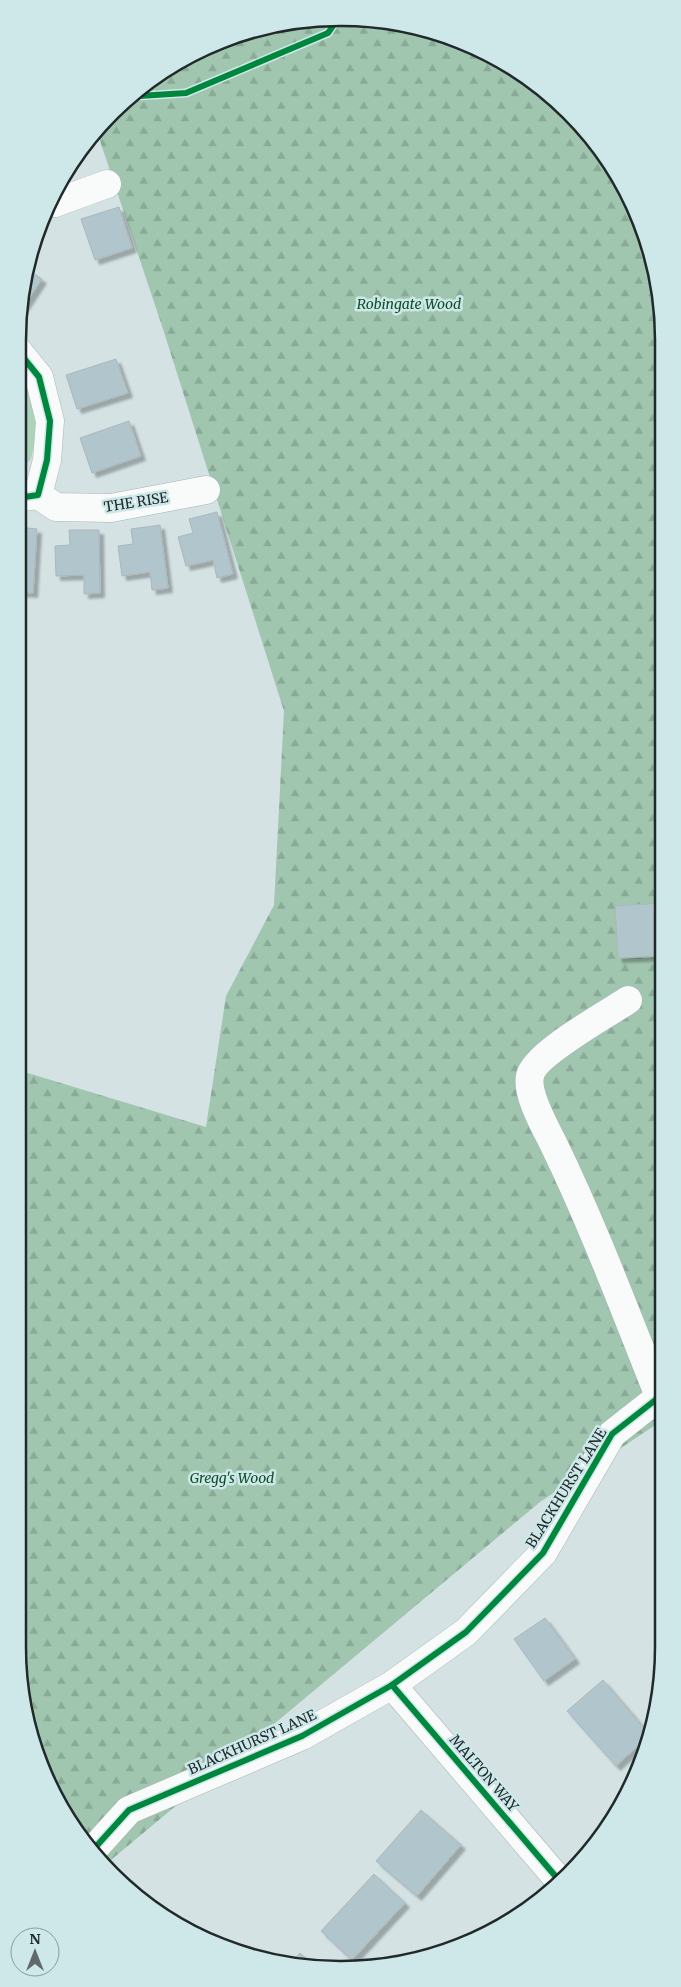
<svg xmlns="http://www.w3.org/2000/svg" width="681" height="1987" font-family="Merriweather,serif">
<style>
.grass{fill:#add3bb}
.forest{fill:url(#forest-firs)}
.building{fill:#b1c5cd;stroke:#acb7b9;filter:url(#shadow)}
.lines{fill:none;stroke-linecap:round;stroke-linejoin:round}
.minor-casing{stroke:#a9b4b5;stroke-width:29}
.minor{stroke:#f9fbfb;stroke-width:28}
.cycleway-casing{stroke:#cee8ea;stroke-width:9}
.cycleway{stroke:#00873e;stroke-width:6}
.labels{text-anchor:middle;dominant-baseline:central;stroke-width:5;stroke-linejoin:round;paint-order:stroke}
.park-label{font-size:14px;font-style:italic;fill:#0d5027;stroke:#cee8ea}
.street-label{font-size:14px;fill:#202a2b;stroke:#cee8ea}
.rim{fill:none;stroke:#202a2b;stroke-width:2.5}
</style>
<defs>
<pattern id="forest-firs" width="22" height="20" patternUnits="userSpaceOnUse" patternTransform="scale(1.25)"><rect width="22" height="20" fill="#a1c6b0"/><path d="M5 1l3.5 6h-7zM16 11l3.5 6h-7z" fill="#8aaa98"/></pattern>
<filter id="shadow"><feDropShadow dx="4.5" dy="4.5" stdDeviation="1" flood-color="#0004"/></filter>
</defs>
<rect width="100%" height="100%" fill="#d4e2e4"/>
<path class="grass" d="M18,367L31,382L39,421L31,459L18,472Z"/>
<path class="forest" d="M298,20L424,28L502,61L583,127L630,198L661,298L663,1420L540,1502L105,1865L98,1860L42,1770L18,1646V1070L206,1127L226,996L274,905L284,711L163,329L97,132L179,61Z"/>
<g class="building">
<path d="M119,207L132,248L95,260L81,219Z"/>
<path d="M27,269L42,279L21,311Z"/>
<path d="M116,359L128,393L77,409L66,375Z"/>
<path d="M129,421L141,456L92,473L80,438Z"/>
<path d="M217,512L233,574L217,578L213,560L186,566L178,537L193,533L189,519Z"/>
<path d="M160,525L168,588L152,590L150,572L122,576L118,546L133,544L131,529Z"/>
<path d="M18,527L37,529L33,593L18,592Z"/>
<path d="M69,530H99L100,593L84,594V575L56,576L55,546L70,545Z"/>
<path d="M662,903V956L618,958L615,906Z"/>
<path d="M545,1618L575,1659L544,1681L514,1639Z"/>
<path d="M603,1680L650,1735L616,1766L567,1711Z"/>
<path d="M421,1810L461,1845L417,1896L376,1861Z"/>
<path d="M374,1874L405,1903L352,1960L321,1931Z"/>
<path d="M300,1953L315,1966L299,1967L290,1964Z"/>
</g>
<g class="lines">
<g class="minor-casing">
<g id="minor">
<path d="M55,203L107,184"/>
<path d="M18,351L39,377L50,421L47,460L38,495L18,498"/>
<path d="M38,495L56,507L111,508L206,490"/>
<path d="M628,1000C608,1014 534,1054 530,1076C526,1094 545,1127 553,1143C593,1225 625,1311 659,1396"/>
<path d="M392,1685L557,1878"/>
<path d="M92,1851L129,1810L302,1736L392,1685L466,1632L543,1553L612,1434L663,1394"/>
</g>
</g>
<use href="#minor" class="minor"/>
<g class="cycleway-casing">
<g id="cycleway">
<path d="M139,96L186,93L328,33L335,23"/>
<path d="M18,351L39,377L50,421L47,460L38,495L18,498"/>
<path d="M392,1685L557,1878"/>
<path d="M92,1851L129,1810L302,1736L392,1685L466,1632L543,1553L612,1434L663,1394"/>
</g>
</g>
<use href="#cycleway" class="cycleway"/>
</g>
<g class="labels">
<g class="park-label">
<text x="409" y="304">Robingate Wood</text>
<text x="232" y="1478">Gregg's Wood</text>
</g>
<g class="street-label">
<text transform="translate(136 502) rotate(-9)">THE RISE</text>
<text transform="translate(566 1488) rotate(-58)">BLACKHURST LANE</text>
<text transform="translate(252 1742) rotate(-24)">BLACKHURST LANE</text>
<text transform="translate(484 1773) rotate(49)">MALTON WAY</text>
</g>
</g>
<path d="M0 0H681V1987H0ZM340 26H341A314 314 0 0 1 655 340V1647A314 314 0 0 1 341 1961H340A314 314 0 0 1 26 1647V340A314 314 0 0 1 340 26Z" fill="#cee8ea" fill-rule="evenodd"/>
<path class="rim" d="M340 26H341A314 314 0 0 1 655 340V1647A314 314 0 0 1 341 1961H340A314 314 0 0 1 26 1647V340A314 314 0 0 1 340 26Z"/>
<g transform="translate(35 1952)"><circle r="24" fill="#cee8ea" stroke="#889c9e"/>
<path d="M0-4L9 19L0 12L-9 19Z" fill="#5f6a6c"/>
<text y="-8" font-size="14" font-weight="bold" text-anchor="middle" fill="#202a2b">N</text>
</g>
</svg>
